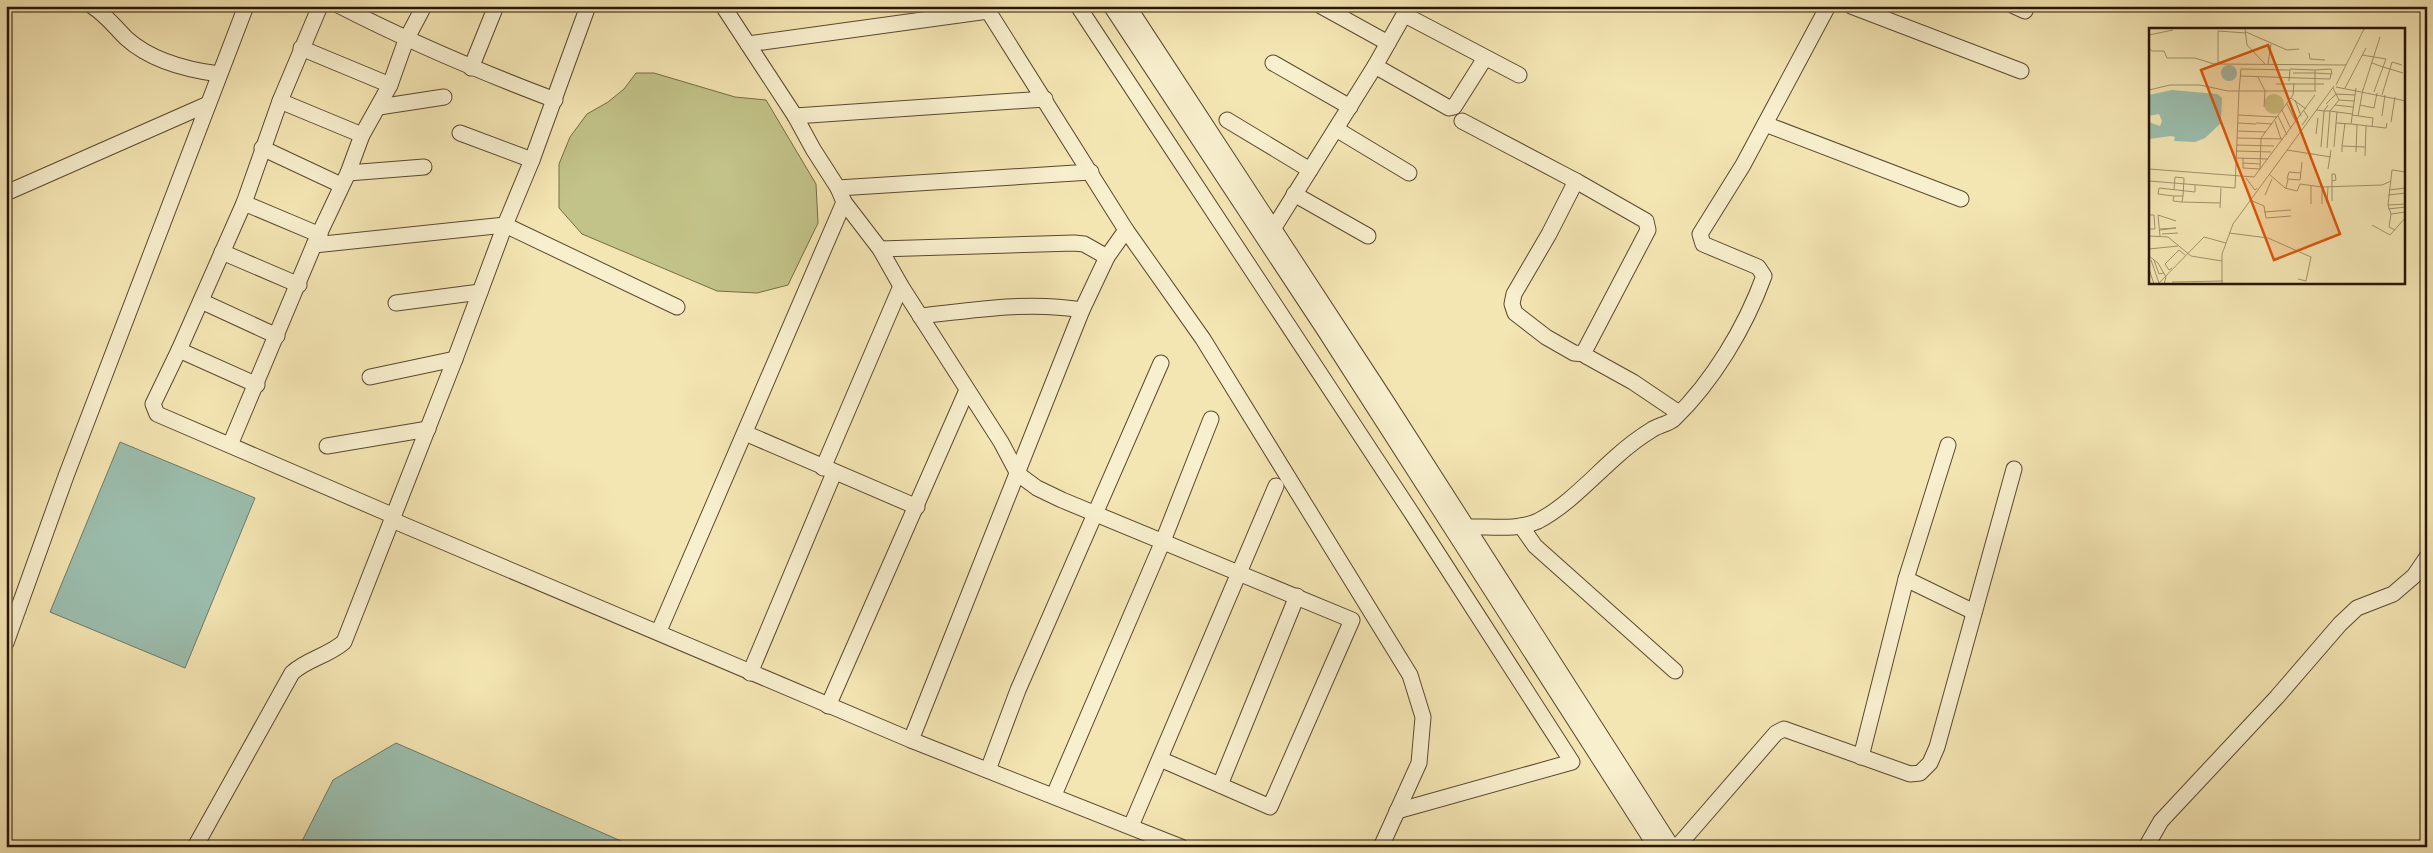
<svg xmlns="http://www.w3.org/2000/svg" width="2433" height="853" font-family="'IM FELL Great Primer',serif">
<style>
.green{fill:#c2c388;stroke:#746c44}
.water{fill:#9cbfaf;stroke:#6d7b69}
.lines{fill:none;stroke-linecap:round;stroke-linejoin:round}
.minor-casing{stroke:#5a482e;stroke-width:17}
.minor{stroke:#f8efce;stroke-width:15}
.inset-road{fill:none;stroke:#a2926c;stroke-width:1}
.view{fill:#de560b;fill-opacity:0.15;stroke:#de560b;stroke-width:2.5}
.inset-edge{fill:none;stroke:#261401;stroke-width:2.5}
</style>
<rect width="100%" height="100%" fill="#f4e6b3"/>
<filter id="stains"><feTurbulence type="fractalNoise" baseFrequency=".004" numOctaves="4"/><feColorMatrix values="0 0 0 0 .2 0 0 0 0 .09 0 0 0 0 .02 0 0 0 .5 -.17"/></filter>
<radialGradient id="worn" r=".72"><stop offset=".6" stop-color="#630" stop-opacity="0"/><stop offset="1" stop-color="#630" stop-opacity=".3"/></radialGradient>
<path class="green" d="M636,73H654L735,97L766,100L816,184L818,223L788,285L757,293L717,291L582,234L559,208V164L570,137L587,114L608,102L624,89Z"/>
<g class="water">
<path d="M120,442L255,498L185,668L50,612Z"/>
<path d="M396,743L635,847H299L333,780Z"/>
</g>
<g class="lines">
<g class="minor-casing">
<g id="minor">
<path d="M92,6C106,15 114,26 126,38C150,60 188,70 219,74"/>
<path d="M320,6L280,101L244,203L179,350L153,404L157,414L394,516"/>
<path d="M340,6C410,42 481,72 555,100"/>
<path d="M723,6L795,116L813,149L838,188L844,202L880,249L901,286L1001,442L1018,474L1037,488L1062,500L1352,620L1270,807L1160,759"/>
<path d="M985,6L1126,230L1203,339L1410,675L1423,717L1419,763L1381,847"/>
<path d="M1078,6L1413,515L1572,762L1397,811"/>
<path d="M1111,6L1325,331L1656,847"/>
<path d="M1128,6L1385,399L1672,847"/>
<path d="M1321,6L1388,43"/>
<path d="M1851,6L2021,71"/>
<path d="M2014,6L2025,11"/>
<path d="M1405,15L1519,75"/>
<path d="M748,44L988,11"/>
<path d="M301,48L390,85"/>
<path d="M1273,63L1350,107"/>
<path d="M1375,66L1449,108L1454,107L1485,58"/>
<path d="M471,68L496,6"/>
<path d="M280,101L362,135"/>
<path d="M379,107L444,97"/>
<path d="M795,116L1045,99"/>
<path d="M1227,120L1310,170"/>
<path d="M1462,121L1576,181L1646,221L1648,230L1584,352L1586,356L1633,382L1679,413"/>
<path d="M1765,124L1961,199"/>
<path d="M1336,129L1409,173"/>
<path d="M460,133L532,160"/>
<path d="M262,148L341,185"/>
<path d="M348,173L424,167"/>
<path d="M1576,181L1549,234L1514,294L1512,304L1515,313L1546,337L1574,353L1585,354"/>
<path d="M838,188L1091,172"/>
<path d="M6,193L208,104"/>
<path d="M1294,194L1368,236"/>
<path d="M244,203L320,235"/>
<path d="M1268,233L1273,229L1375,66L1409,6"/>
<path d="M314,245L505,225L677,307"/>
<path d="M880,249L1074,243L1084,244L1107,257"/>
<path d="M222,252L299,285"/>
<path d="M201,301L277,336"/>
<path d="M396,303L480,292"/>
<path d="M920,316C974,310 1029,301 1082,310"/>
<path d="M179,350L257,385"/>
<path d="M370,377L455,359"/>
<path d="M745,433L917,507"/>
<path d="M230,445L314,245L348,173L362,135L390,85L406,40L424,6"/>
<path d="M327,446L428,429"/>
<path d="M823,468L901,286"/>
<path d="M392,520L911,740L1181,847"/>
<path d="M1521,526L1535,546L1675,671"/>
<path d="M1461,531L1467,527C1489,526 1517,531 1538,521C1567,506 1593,477 1617,456C1628,446 1640,437 1653,429C1660,425 1668,424 1674,419C1713,381 1745,328 1764,276L1758,267L1703,244L1700,234L1743,165L1828,6"/>
<path d="M1906,579L1974,612"/>
<path d="M659,631L844,202"/>
<path d="M6,643L66,476L246,6"/>
<path d="M750,673L834,473"/>
<path d="M828,706L967,390"/>
<path d="M911,740L1082,310L1107,257L1126,230"/>
<path d="M1861,757L1906,579L1948,445"/>
<path d="M988,770L1018,690L1161,363"/>
<path d="M1220,785L1297,596"/>
<path d="M1054,795L1163,541L1211,419"/>
<path d="M1131,826L1276,486"/>
<path d="M195,847L292,673C307,659 328,656 344,642L455,359L505,225L532,160L588,6"/>
<path d="M1677,847L1776,733L1784,729L1910,774L1920,773L1930,763L1937,747L2014,469"/>
<path d="M2146,847L2161,821L2277,697L2340,624L2357,608L2393,594L2414,576L2427,557"/>
</g>
</g>
<use href="#minor" class="minor"/>
</g>
<g transform="translate(2149 28)">
<rect width="256" height="256" fill="#f4e6b3"/>
<path d="M115 76a10 10 0 1 1 20 0a10 10 0 1 1-20 0Z" fill="#c2c388"/>
<path d="M72 45a8 8 0 1 1 16 0a8 8 0 1 1-16 0ZM23,62L68,66L73,70L72,95L56,110L46,114L25,113L26,109L22,108L0,111V90L2,95L11,98L13,93L10,86L0,88V67Z" fill="#9cbfaf"/>
<path class="inset-road" d="M96,1L98,17L116,36M97,4L138,22L150,21M0,7L24,2M0,20L3,23H15L18,30H46L65,36L197,37M160,25L161,31L176,32M213,27L237,31L234,39L223,35M119,36L122,16M69,37V3L97,5M253,37L243,34L241,41L254,45M144,45H166L183,46L182,41L166,42V63M91,48L181,51L182,46M109,49L116,63L115,79M140,53L141,41L166,42M127,56H175M187,57L215,1M187,59L257,73M196,60L217,20M0,62L21,57H51L79,63H167M214,62L231,9M90,63L92,41L140,42M225,64L234,39L241,41L233,67M142,70L157,81M146,72L152,88M190,72L205,73M138,76L147,94M177,76L187,66L206,67M179,77L175,83H181L190,72L184,60M186,77L204,79M211,77L225,80L228,65M133,82L142,101M168,82L175,83L172,119M188,84L203,86M89,87L128,89M203,87L224,90L223,99M129,88L138,107M209,88L214,61M233,88L236,67M126,93L132,111M242,94L246,69M89,95L107,96M107,95L123,96M202,96L237,100L238,95M153,97L159,89L155,83M88,103L117,104M167,106L169,90M88,110L134,111M88,117L125,118M193,118L196,95M185,119L187,95L202,96L207,60M178,120L181,83L188,84L187,95M138,122L182,129M88,123L122,124M193,124V118L216,119M207,124L208,97M216,128L217,98M88,130L119,131M94,130V140L111,141L112,110L144,67L145,55M94,135L111,136M0,141L105,149L166,67M179,141L182,122M120,146L136,160L148,163L151,156L173,159L233,157L242,153M97,150L106,162L108,160M138,151L140,144L152,145M0,153L86,160L90,63M183,153L187,152L186,146H183V173M162,158V176M173,159V176M137,160L139,151L151,152L153,134M25,162L26,149L35,150V151L34,168L33,174L24,173L25,168H34M240,162L256,160M116,167L123,151M239,167L257,165M25,168L9,166L10,160L46,164V157M101,172L115,178L117,190L142,188M33,174L71,175M178,175L179,159M239,177L243,142L257,144M71,180L72,160M239,181L257,179M115,184L142,182M242,186L239,177L257,176M0,187H5L6,201H0V197M223,197L241,207L257,189M11,201L27,200L11,202M246,202L240,199L242,186L257,184M80,205L119,210L162,229L157,253L149,251M13,206L29,205M0,208L19,209L42,228L73,233M11,208L9,187L27,193M0,221L29,218M0,228L9,235L17,249L15,256M2,232L10,255M5,232L10,246L15,245M23,240L20,242L16,236L30,222L36,227M0,241L5,256M23,254L74,253M9,256L55,209L77,215M73,256V226L84,196L185,58"/>
<path class="view" d="M119,17L191,206L125,232L52,42Z"/>
<rect width="256" height="256" class="inset-edge"/>
</g>
<rect width="2433" height="853" fill="none" stroke="#f4e6b3" stroke-width="25"/>
<rect x="8" y="8" width="2418" height="838" fill="none" stroke="#261401" stroke-width="2.5"/>
<rect x="12" y="12" width="2408" height="828" fill="none" stroke="#261401"/>
<rect width="100%" height="100%" filter="url(#stains)"/>
<rect width="100%" height="100%" fill="url(#worn)"/>
</svg>
